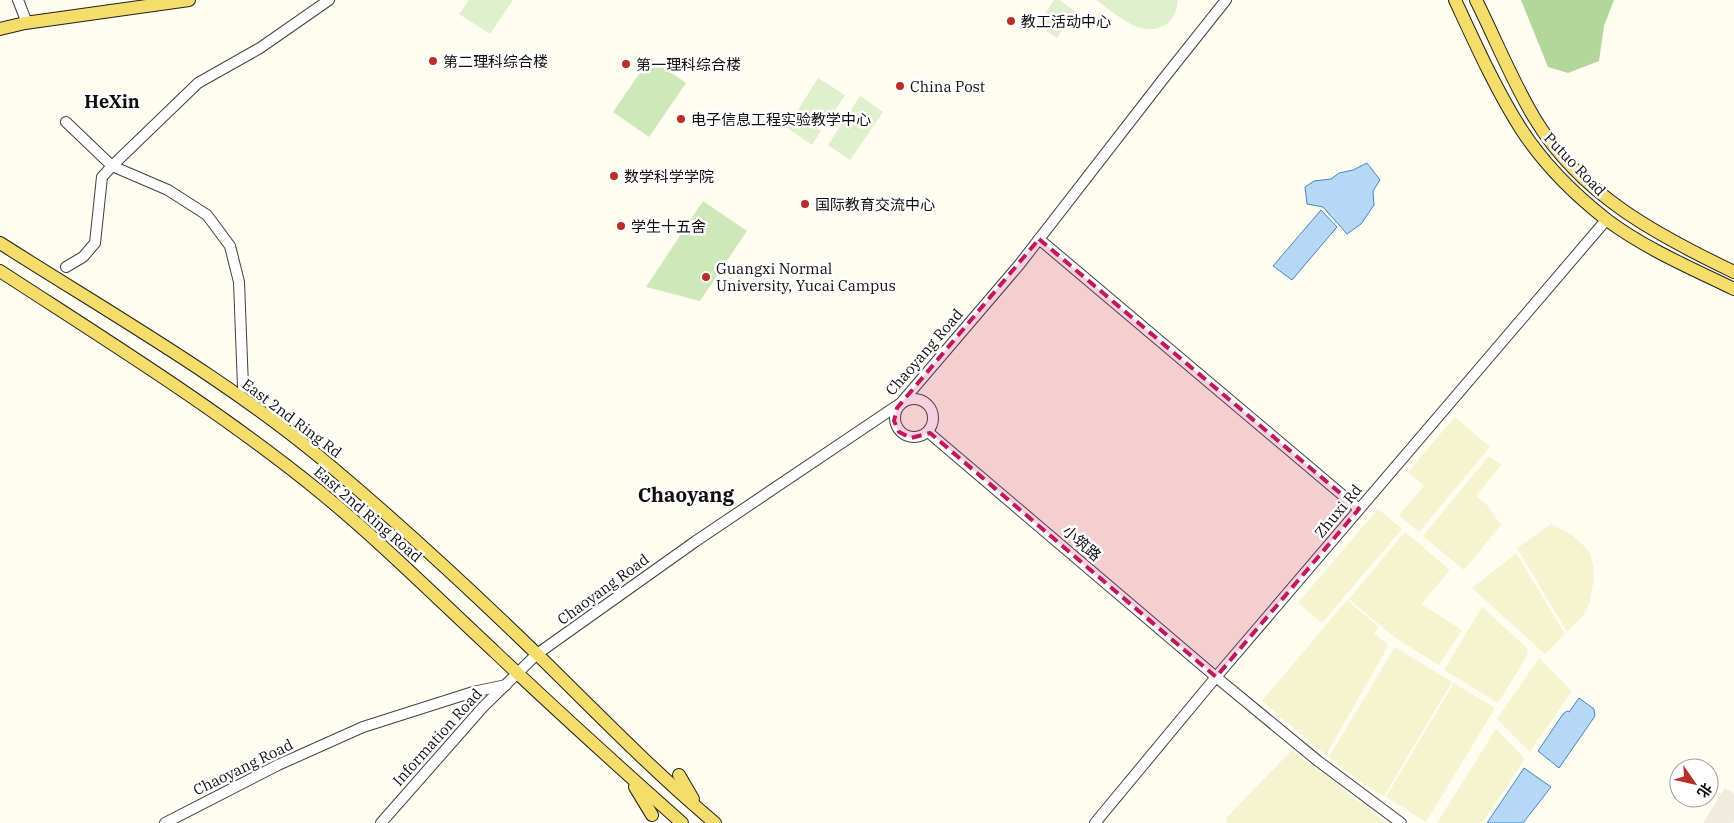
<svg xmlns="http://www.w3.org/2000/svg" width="1734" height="823" font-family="'IBM Plex Serif','Noto Sans SC',serif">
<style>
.farmland{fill:#f4f4d0}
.green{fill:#cee8ba}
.forest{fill:#b1d89a}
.pitch{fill:#e0f0cc}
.plaza{fill:#efecdf}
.water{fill:#b6d8f4;stroke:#3f87c9}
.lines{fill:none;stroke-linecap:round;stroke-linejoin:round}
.minor-casing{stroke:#414141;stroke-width:12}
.major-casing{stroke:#1f1f1f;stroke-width:14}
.minor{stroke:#fff;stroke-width:10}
.major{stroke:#f4dd6a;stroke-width:12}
.marked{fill:#c2185b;fill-opacity:0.2;stroke:#c2185b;stroke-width:4;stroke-dasharray:10 6;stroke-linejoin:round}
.poi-dot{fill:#ba2e2a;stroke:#fff;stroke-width:2}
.labels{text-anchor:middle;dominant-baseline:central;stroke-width:5;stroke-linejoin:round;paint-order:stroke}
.poi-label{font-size:15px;fill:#0e0e0e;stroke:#fff;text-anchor:start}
.street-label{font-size:15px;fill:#0e0e0e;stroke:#fff}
.quarter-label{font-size:18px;font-weight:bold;fill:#0e0e0e;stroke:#fff}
.district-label{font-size:20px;font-weight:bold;fill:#0e0e0e;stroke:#fff}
</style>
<rect width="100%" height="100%" fill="#fffdf0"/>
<g class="farmland">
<path d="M1455,417L1490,447L1419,532L1399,515L1424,486L1408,472Z"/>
<path d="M1489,456L1501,465L1476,496L1488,506L1501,525L1464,570L1423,536Z"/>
<path d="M1378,509L1402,529L1322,623L1298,603Z"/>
<path d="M1551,524L1571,534L1581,543L1590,553L1593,565L1594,578L1590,602L1586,612L1567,632L1517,548Z"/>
<path d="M1405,532L1450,570L1421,604L1462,630L1439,665L1394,637L1349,599Z"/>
<path d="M1516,553L1565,634L1545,654L1472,588Z"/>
<path d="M1347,600L1379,627L1374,633L1387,644V648L1326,755L1262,701Z"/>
<path d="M1482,607L1527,648L1528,654L1498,703L1444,670Z"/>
<path d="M1395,647L1452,682L1384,796L1364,784L1329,757Z"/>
<path d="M1539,658L1572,691L1530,752L1497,719Z"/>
<path d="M1454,683L1495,708L1426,822L1386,797Z"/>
<path d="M1496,729L1525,759L1482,823H1437Z"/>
<path d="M1292,750L1387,823H1226L1227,817Z"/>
</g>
<g class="green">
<path d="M650,58L686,83L649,137L613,112Z"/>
<path d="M703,201L747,231L700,301L646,287Z"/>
</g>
<path class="forest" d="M1521,0H1614L1604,26L1599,61L1568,73L1548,67Z"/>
<g class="pitch">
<path d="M469,0H513L490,34L459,14Z"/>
<path d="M1054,0H1059L1075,11L1057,38L1037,25Z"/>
<path d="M1096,0H1178C1177,11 1173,21 1163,26C1139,38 1115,13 1096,0Z"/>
<path d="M818,78L845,95L824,127L798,110Z"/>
<path d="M860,96L883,112L850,160L828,145Z"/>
<path d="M792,111L821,131L812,145L783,125Z"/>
</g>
<path class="plaza" d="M1725,788L1734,793V820L1732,823H1703Z"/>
<g class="water">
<path d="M1367,163L1380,180L1373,191L1374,205L1361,224L1347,234L1323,207L1307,204L1305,187L1314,181L1331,179L1339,173L1353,170Z"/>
<path d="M1321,210L1337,227L1292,280L1273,266Z"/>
<path d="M1579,698L1594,709L1595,716L1559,768L1538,751L1563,714L1567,711L1569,712Z"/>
<path d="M1524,768L1551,787L1523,823H1487Z"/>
</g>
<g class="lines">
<g class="minor-casing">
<g id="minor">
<path d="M18,0L27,23"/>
<path d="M66,122L112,166L168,190L207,215L230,246L239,282L243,387"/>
<path d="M1039,239L1359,509"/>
<path d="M66,267L83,257L95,243L102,177L112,166L198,83L260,48L329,0"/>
<circle cx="914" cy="418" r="19"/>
<path d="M928,432L1216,677L1318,761L1401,823"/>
<path d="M165,823L278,765L363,727L473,692L506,685"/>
<path d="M381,823L483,707L537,654L696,541L901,403L1019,265L1164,78L1226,0"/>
<path d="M1095,823L1216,677L1607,219"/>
</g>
</g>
<g class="major-casing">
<g id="major">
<path d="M1455,0C1475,43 1495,88 1521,129C1543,163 1575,195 1607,220C1646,249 1691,268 1734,289"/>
<path d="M1476,0C1496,40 1512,81 1535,119C1581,195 1657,235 1734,272"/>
<path d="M0,29L25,23L189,0"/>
<path d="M0,243C113,315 232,382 334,469C405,529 473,592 540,657C597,713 653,771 715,823"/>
<path d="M0,271C109,342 219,410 320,492C381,542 438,599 496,653C557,711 619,767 682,823"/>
<path d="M679,775L693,799"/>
<path d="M635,787L652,815"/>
</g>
</g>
<use href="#minor" class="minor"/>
<use href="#major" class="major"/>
</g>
<path class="marked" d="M1039,239L1359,509L1216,677L930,433L911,438L899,432L894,421L897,408Z"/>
<g class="poi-dot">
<circle cx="1011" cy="21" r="5"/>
<circle cx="433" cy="61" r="5"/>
<circle cx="626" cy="64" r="5"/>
<circle cx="900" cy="86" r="5"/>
<circle cx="681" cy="119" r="5"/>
<circle cx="614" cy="176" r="5"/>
<circle cx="805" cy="204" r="5"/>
<circle cx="621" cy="226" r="5"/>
<circle cx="706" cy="277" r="5"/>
</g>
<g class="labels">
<g class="poi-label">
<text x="1021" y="21">教工活动中心</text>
<text x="443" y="61">第二理科综合楼</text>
<text x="636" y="64">第一理科综合楼</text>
<text x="910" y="86">China Post</text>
<text x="691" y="119">电子信息工程实验教学中心</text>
<text x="624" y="176">数学科学学院</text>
<text x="815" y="204">国际教育交流中心</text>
<text x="631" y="226">学生十五舍</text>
<text x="716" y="268">Guangxi Normal<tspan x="716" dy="17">University, Yucai Campus</tspan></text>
</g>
<g class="street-label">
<text transform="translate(1575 164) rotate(46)">Putuo Road</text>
<text transform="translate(924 352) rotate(-49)">Chaoyang Road</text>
<text transform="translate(292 418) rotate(37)">East 2nd Ring Rd</text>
<text transform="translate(1338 511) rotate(-50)">Zhuxi Rd</text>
<text transform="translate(368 514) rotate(41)">East 2nd Ring Road</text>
<text transform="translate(1082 543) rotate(41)">小筑路</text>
<text transform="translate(603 589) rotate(-36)">Chaoyang Road</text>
<text transform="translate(437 737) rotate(-48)">Information Road</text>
<text transform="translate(243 767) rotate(-26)">Chaoyang Road</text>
</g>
<g class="quarter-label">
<text x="112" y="101">HeXin</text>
</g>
<g class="district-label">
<text x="686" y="494">Chaoyang</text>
</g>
</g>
<g transform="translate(1694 783) rotate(124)"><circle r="24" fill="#ffffff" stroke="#9f9f9f"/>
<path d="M0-4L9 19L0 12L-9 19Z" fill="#ba2e2a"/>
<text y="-8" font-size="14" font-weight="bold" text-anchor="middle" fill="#0e0e0e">北</text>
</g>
</svg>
